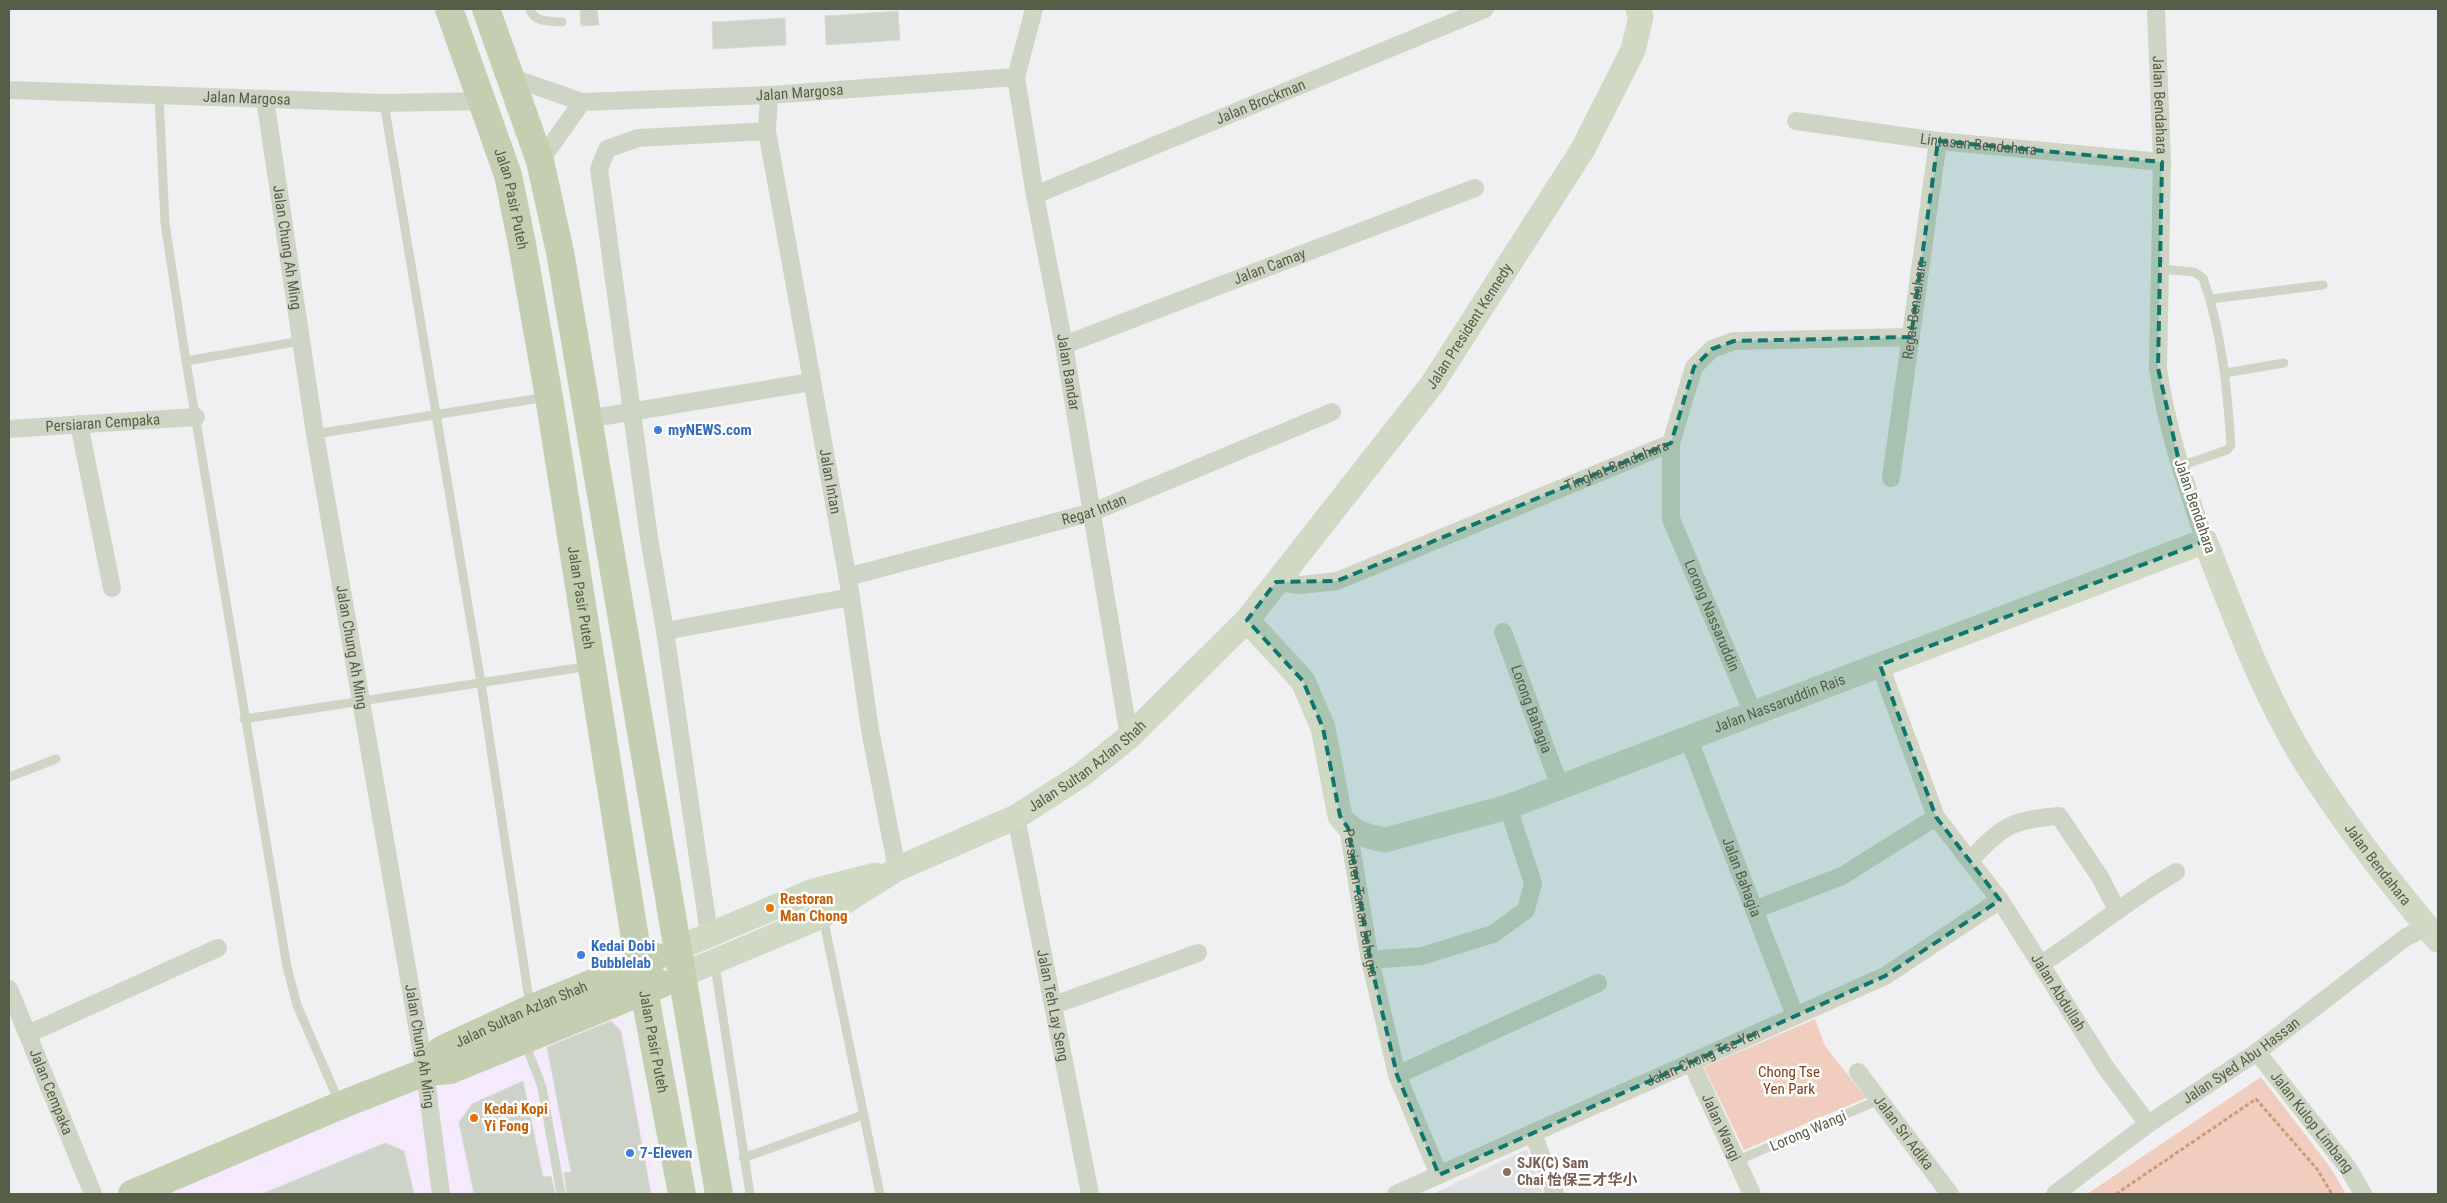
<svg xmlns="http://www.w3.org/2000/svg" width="2447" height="1203" font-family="'Roboto Condensed','Noto Sans SC',sans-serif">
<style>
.commercial{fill:#f5eafc}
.education{fill:#dee0e1}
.green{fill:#f0cdbf}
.building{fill:#ced3ca;stroke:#d7dcd4}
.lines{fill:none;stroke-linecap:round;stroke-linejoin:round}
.path{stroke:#cf9a76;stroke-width:3;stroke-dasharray:4 2.5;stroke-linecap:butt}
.lane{stroke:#cfd5c4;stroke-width:9}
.street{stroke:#cfd5c4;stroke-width:18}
.secondary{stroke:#d0d9c3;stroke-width:25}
.primary{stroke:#c3cfb0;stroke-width:28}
.marked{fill:#0f766e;fill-opacity:0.2;stroke:#0f766e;stroke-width:4;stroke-dasharray:10 6;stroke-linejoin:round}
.shop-dot{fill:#3f7fe0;stroke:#fff;stroke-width:2}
.food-dot{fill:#e8710a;stroke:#fff;stroke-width:2}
.education-dot{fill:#8d6e63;stroke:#fff;stroke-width:2}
.labels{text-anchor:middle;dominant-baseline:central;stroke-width:5;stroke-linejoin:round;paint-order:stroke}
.street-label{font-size:15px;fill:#565e48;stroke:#fff}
.shop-label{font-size:15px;font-weight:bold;fill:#366cbe;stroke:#fff;text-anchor:start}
.food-label{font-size:15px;font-weight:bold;fill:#c56008;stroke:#fff;text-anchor:start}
.park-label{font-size:15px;fill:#814116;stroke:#fff}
.education-label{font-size:15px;font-weight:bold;fill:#785e54;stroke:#fff;text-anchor:start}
</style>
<rect width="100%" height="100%" fill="#f0f0f3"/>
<path class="commercial" d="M619,1000L658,1194H136Z"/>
<path class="education" d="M1527,1149L1543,1194H1433Z"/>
<g class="green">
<path d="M1815,1019L1825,1046L1866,1098L1744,1150L1704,1067Z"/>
<path d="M2261,1077L2330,1167L2346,1194H2087Z"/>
</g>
<g class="building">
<path d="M580,9H597L599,25L581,26Z"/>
<path d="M898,11L900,40L826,45L825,16Z"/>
<path d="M785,18L786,45L713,49L712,22Z"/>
<path d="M611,1021L621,1031L651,1194H567L564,1173L571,1172L547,1047Z"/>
<path d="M523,1081L543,1177L551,1176L555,1194H474L459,1122L472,1104Z"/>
<path d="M385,1143L404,1151L414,1194H262Z"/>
</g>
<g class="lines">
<path class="path" d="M2116,1194L2256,1099L2317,1169L2332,1194"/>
<g class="lane">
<path d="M530,9C534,23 550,21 562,22"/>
<path d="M159,97L165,223L186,361L301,341"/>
<path d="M384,103L481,683L530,1006"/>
<path d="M2160,269L2194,272L2203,278C2222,332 2227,388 2231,445L2227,450L2180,466"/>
<path d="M2211,299L2323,285"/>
<path d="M186,361L287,967L297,1005L339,1102"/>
<path d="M2225,373L2284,363"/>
<path d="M315,434L547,397"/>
<path d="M244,719L590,666"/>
<path d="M9,777L56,759"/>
<path d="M823,917L880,1194"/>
<path d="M715,965L750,1194"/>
<path d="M525,1043L542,1087L561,1194"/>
<path d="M743,1158L863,1115"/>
<path d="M1736,1161L1879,1100"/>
</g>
<g class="street">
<path id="s1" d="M1034,9L1016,77L1035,195L1064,345L1129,737"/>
<path id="s2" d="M2156,9L2162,162L2158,368C2166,428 2186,485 2205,541"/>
<path id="s3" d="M510,77L582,102L769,95L1016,77"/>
<path id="s4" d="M9,90L384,103L483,101"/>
<path id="s5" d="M769,95L767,131L851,597L870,730L897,869"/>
<path id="s6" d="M265,99L315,434L425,1072L441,1194"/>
<path id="s7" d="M1796,121L1938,141L2162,162"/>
<path d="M540,161L582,102"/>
<path id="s8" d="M1035,195L1485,9"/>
<path id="s9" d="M1064,345L1475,188"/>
<path d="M587,419L811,382"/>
<path d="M79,424L112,588"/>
<path id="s10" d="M9,429L196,417"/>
<path id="s11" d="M1671,443V519L1753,713"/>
<path id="s12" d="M1891,478L1938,141"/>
<path id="s13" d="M847,577L1093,512L1332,412"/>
<path id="s14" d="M1276,582L1301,585L1337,581L1671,443L1694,367L1712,349L1734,341L1911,337"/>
<path d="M665,631L851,597"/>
<path id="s15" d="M1503,632L1560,787"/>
<path id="s16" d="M1880,665L1936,817L2000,900L2106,1068L2148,1124"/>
<path id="s17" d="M1688,737L1795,1016"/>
<path id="s18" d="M1016,817L1090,1194"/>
<path id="s19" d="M1348,828L1370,960L1397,1075L1439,1175"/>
<path d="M1970,861C2000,827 2013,819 2059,816L2100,877L2117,910"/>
<path d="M1754,910L1842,876L1936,817"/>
<path d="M709,934L665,631L649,538L599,169L607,149L638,138L767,131"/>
<path d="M1370,960L1422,956L1493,934L1526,910L1533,883L1508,807"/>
<path d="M2041,964C2087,935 2129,899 2176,872"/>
<path id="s20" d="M9,989L93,1194"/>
<path d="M1054,1005L1198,953"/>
<path d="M28,1034L218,948"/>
<path id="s21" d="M2257,1052L2348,1168L2363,1194"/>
<path id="s22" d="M1691,1062L1752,1194"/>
<path id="s23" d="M1858,1072L1950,1194"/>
<path d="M1397,1075L1598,983"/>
<path d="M1533,1133L1555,1194"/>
<path id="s24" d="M1396,1194L1885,976L2000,900"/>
<path id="s25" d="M2055,1194L2148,1124L2257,1052L2406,937L2427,927L2438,929"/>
</g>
<g class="secondary">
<path id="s26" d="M1247,620L1303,681L1323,728L1340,816C1351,833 1366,836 1385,840L1508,807L2205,541C2235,616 2263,694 2306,763C2345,825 2391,884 2438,940"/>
<path d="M676,949L813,891L875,875"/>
<path id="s27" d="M680,976L822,916L897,869L1016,817L1080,776L1129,737L1247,620L1433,383L1583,149L1633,50L1641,17L1638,9"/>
</g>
<g class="primary">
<path id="s28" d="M449,9L508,175L522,244L549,397L639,964L682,1194"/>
<path d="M486,9L540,161L560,252L719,1194"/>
<path id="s29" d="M425,1072L441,1050L530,1009L656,957"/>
<path d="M132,1194L341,1105L425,1072L450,1070L661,984"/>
</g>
</g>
<path class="marked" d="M1938,141L2162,162L2158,368L2180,466L2205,541L1880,665L1936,817L2000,900L1885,976L1439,1175L1397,1075L1370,960L1348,828L1340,816L1323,728L1303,681L1247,620L1276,582L1337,581L1671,443L1694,367L1712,349L1734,341L1911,337Z"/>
<g class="shop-dot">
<circle cx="658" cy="430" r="5"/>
<circle cx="581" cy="955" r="5"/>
<circle cx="630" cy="1153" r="5"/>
</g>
<g class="food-dot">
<circle cx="770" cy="908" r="5"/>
<circle cx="474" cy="1118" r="5"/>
</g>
<circle class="education-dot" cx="1507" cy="1172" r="5"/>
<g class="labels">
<g class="street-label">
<text stroke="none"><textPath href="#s3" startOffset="294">Jalan Margosa</textPath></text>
<text stroke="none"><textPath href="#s4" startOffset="238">Jalan Margosa</textPath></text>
<text stroke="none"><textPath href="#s8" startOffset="244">Jalan Brockman</textPath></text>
<text stroke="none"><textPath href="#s2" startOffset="96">Jalan Bendahara</textPath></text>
<text stroke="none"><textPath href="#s7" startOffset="184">Lintasan Bendahara</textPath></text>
<text stroke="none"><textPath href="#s28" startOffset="200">Jalan Pasir Puteh</textPath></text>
<text stroke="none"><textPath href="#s6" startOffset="150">Jalan Chung Ah Ming</textPath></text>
<text stroke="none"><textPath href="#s9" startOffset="220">Jalan Camay</textPath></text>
<text stroke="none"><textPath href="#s12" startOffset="170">Regat Bendahara</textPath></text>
<text stroke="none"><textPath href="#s27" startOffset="1046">Jalan President Kennedy</textPath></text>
<text stroke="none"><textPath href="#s1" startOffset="370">Jalan Bandar</textPath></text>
<text stroke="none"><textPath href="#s10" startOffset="94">Persiaran Cempaka</textPath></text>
<text stroke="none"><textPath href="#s14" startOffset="364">Tingkat Bendahara</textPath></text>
<text stroke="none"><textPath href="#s5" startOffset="392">Jalan Intan</textPath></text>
<text transform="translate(2195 506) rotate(71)">Jalan Bendahara</text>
<text stroke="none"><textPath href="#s13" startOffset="256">Regat Intan</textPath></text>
<text stroke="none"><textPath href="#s28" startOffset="605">Jalan Pasir Puteh</textPath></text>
<text stroke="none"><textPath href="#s11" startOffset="181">Lorong Nassaruddin</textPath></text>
<text stroke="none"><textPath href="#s6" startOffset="555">Jalan Chung Ah Ming</textPath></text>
<text stroke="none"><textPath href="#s26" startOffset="694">Jalan Nassaruddin Rais</textPath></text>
<text stroke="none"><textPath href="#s15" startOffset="82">Lorong Bahagia</textPath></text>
<text stroke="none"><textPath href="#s27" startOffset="460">Jalan Sultan Azlan Shah</textPath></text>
<text stroke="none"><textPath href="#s26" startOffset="1518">Jalan Bendahara</textPath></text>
<text stroke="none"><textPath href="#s17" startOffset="150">Jalan Bahagia</textPath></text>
<text stroke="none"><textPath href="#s19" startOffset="76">Persiaran Taman Bahagia</textPath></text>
<text stroke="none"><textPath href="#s16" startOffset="376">Jalan Abdullah</textPath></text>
<text stroke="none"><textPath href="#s18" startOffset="192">Jalan Teh Lay Seng</textPath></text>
<text stroke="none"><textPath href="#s29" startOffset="115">Jalan Sultan Azlan Shah</textPath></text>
<text stroke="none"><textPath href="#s28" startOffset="1055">Jalan Pasir Puteh</textPath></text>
<text stroke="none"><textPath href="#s6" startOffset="960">Jalan Chung Ah Ming</textPath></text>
<text stroke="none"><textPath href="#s24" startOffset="336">Jalan Chong Tse Yen</textPath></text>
<text stroke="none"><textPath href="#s25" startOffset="229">Jalan Syed Abu Hassan</textPath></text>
<text stroke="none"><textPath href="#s20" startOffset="111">Jalan Cempaka</textPath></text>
<text stroke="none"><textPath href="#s21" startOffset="89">Jalan Kulop Limbang</textPath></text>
<text stroke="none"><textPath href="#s22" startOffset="72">Jalan Wangi</textPath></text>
<text transform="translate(1808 1131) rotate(-23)">Lorong Wangi</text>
<text stroke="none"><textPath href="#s23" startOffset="76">Jalan Sri Adika</textPath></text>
</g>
<g class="shop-label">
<text x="668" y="430">myNEWS.com</text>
<text x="591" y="946">Kedai Dobi<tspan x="591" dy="17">Bubblelab</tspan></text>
<text x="640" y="1153">7-Eleven</text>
</g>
<g class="food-label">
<text x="780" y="899">Restoran<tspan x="780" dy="17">Man Chong</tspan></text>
<text x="484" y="1109">Kedai Kopi<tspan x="484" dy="17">Yi Fong</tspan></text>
</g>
<g class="park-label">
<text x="1789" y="1072">Chong Tse<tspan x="1789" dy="17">Yen Park</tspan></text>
</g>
<g class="education-label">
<text x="1517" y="1163">SJK(C) Sam<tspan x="1517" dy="17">Chai 怡保三才华小</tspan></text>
</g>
</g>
<rect width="2447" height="1203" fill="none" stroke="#565e48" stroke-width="20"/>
</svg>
